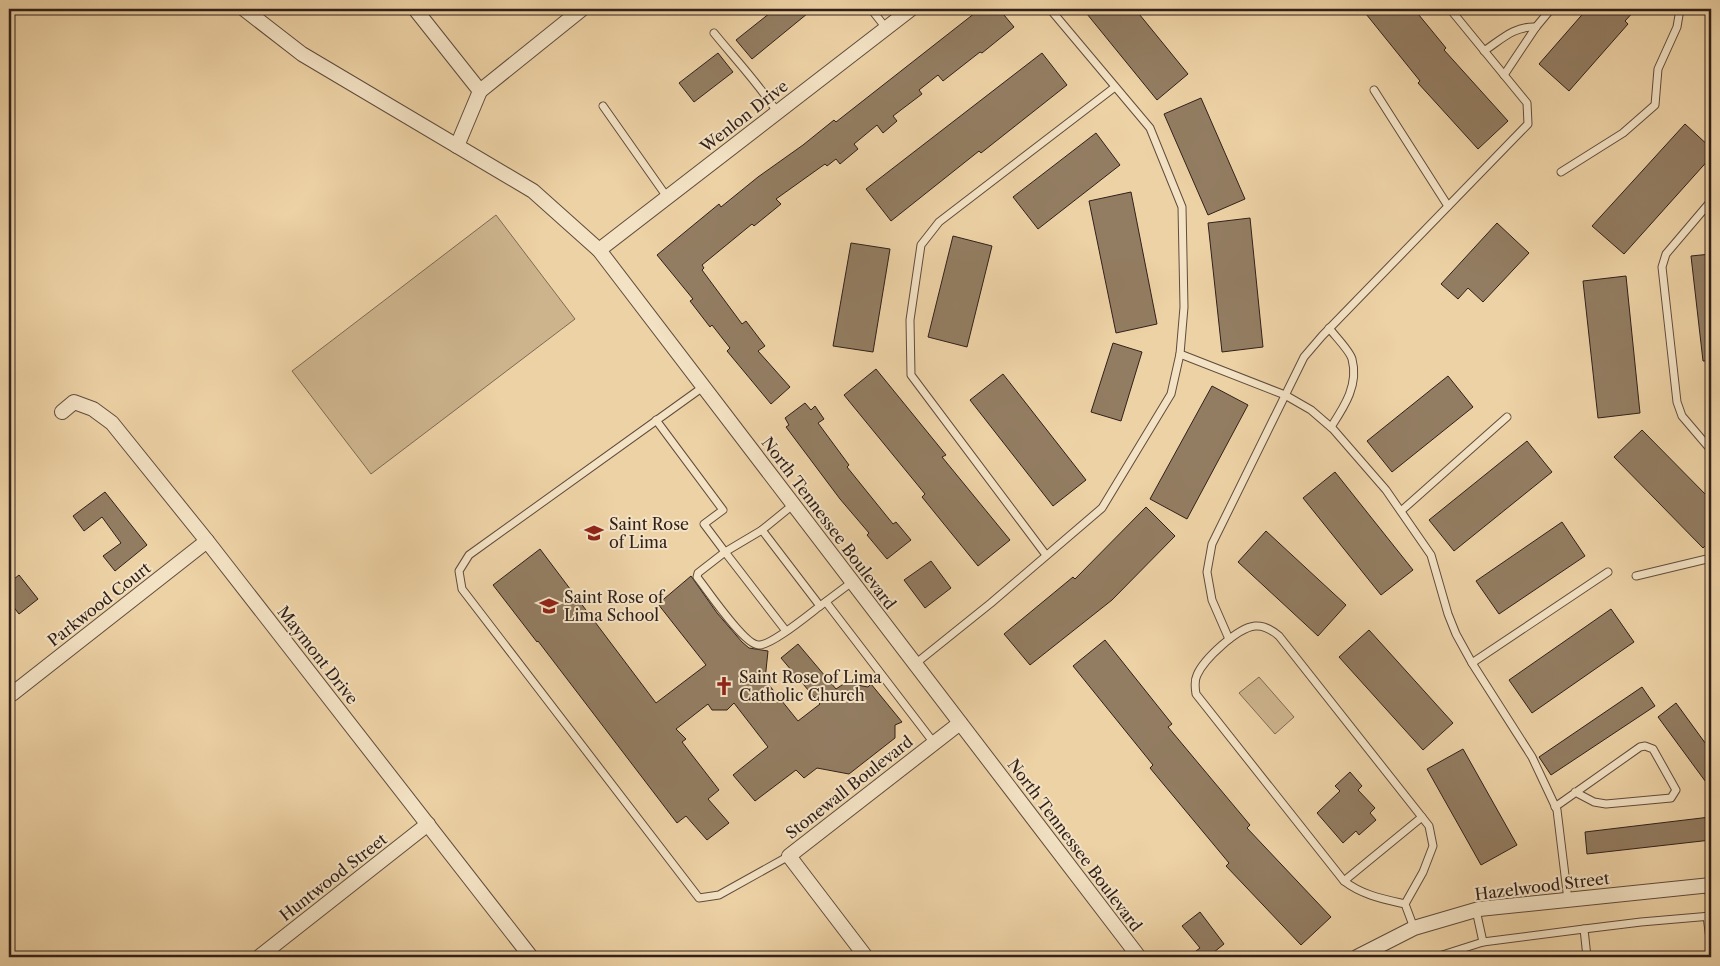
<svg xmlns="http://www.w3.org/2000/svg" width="1720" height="966" font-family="'Libre Caslon Text',serif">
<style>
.green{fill:#cdb48d;stroke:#7f6a54}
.building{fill:#937d62;stroke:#31201a}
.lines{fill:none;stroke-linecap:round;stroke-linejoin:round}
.lane-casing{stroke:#604c3d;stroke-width:9}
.street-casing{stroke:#604c3d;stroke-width:16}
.lane{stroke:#f3e2c4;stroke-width:7}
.street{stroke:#f3e2c4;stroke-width:14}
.labels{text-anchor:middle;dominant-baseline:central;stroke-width:4;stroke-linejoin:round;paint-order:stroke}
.street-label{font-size:16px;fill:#31201a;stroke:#f3e2c4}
.poi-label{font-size:16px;fill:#31201a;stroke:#f3e2c4;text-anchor:start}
</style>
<rect width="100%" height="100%" fill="#edd2a5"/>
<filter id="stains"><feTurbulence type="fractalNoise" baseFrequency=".004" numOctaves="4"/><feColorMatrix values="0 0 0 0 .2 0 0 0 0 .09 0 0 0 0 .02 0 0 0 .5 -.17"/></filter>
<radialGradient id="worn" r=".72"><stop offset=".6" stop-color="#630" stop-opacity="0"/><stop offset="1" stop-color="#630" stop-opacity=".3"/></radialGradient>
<g class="green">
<path d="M496,215L575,319L371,474L292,371Z"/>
<path d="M1259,677L1294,717L1275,734L1239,693Z"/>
</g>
<g class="building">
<path d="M775,9H813L752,59L736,40Z"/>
<path d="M980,9H999L1014,27L982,53L980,52L943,81L938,75L919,90L922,94L893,116L897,121L883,133L877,125L854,144L858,149L840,164L836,159L827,166L825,164L776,199L781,204L754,226L752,224L702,265L704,268L702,270L742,324L746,321L765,346L758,351L790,387L771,404L727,351L730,348L712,325L710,327L690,301L693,299L657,255L719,204L721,207L758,177L803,145L834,120L836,122Z"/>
<path d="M1094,9H1135L1188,74L1157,100L1087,14Z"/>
<path d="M1362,9H1414L1446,48L1444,50L1508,121L1478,149L1418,83L1420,81Z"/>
<path d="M1587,9H1636L1625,21L1628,24L1569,91L1539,64Z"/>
<path d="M718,53L733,72L694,102L679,83Z"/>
<path d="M1042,53L1067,85L981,153L979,151L891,221L866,189Z"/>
<path d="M1201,98L1245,199L1208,215L1164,114Z"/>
<path d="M1685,124L1711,148V157L1624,254L1592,226Z"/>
<path d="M1096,133L1120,165L1038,229L1013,197Z"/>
<path d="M1131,192L1157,324L1116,333L1089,201Z"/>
<path d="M1250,218L1263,347L1222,352L1208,223Z"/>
<path d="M1497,223L1529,253L1483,302L1468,288L1458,299L1441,284Z"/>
<path d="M953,236L992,246L967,347L928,337Z"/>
<path d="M851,243L890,249L873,352L833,346Z"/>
<path d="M1711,254V361H1703L1691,256Z"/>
<path d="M1626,276L1640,413L1598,418L1583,281Z"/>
<path d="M1113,343L1142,352L1121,421L1091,412Z"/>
<path d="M876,369L946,455L942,457L1010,540L978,566L922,497L925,494L844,395Z"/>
<path d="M1003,374L1086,480L1053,506L970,400Z"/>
<path d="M1448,376L1473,407L1392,472L1367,441Z"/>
<path d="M1212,386L1248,405L1187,519L1150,499Z"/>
<path d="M805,403L811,410L815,406L824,419L818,423L849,465L847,467L893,524L896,522L911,540L887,559L867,535L869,533L840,499L786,427L789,425L785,418Z"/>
<path d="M1642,430L1711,500V540L1703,548L1614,457Z"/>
<path d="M1527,441L1552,472L1454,551L1429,520Z"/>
<path d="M1335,472L1413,570L1381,595L1303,498Z"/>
<path d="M105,492L147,545L115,571L103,556L121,543L102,517L84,531L73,516Z"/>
<path d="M1146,507L1175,536L1112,600L1030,665L1004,634L1073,577L1075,579Z"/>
<path d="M1562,522L1585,556L1499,614L1476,581Z"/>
<path d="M1266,531L1346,605L1318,636L1238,562Z"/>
<path d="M540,549L656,703L706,665L658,604L691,576L717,613L742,642L749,648L768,651L765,680L798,721L820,704L781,658L798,644L836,689L845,683L868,687L871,684L902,722L895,725V738L849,774L817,768L804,778L796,770L755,801L733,775L768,747L734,703L727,710H712L708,704L676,729L686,739L682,742L719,790L708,799L729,823L707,840L686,816L677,823L538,641L537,642L493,585Z"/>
<path d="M931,561L951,588L925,608L904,580Z"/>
<path d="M19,575L38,599L19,614L9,601V583Z"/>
<path d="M1611,609L1634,642L1532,713L1509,680Z"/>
<path d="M1369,630L1453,723L1423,750L1339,657Z"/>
<path d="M1105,640L1172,724L1168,727L1250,825L1247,828L1331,917L1301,945L1226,866L1229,863L1150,768L1153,765L1073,666Z"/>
<path d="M1642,687L1655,706L1551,775L1539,757Z"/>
<path d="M1676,703L1711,751V789L1658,717Z"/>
<path d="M1463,749L1517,845L1481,865L1427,769Z"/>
<path d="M1350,772L1362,786L1358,790L1375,808L1370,813L1376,820L1359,835L1356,831L1343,843L1317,813L1340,791L1335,786Z"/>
<path d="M1710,817L1711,840L1587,854L1585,832Z"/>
<path d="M1200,912L1224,944L1208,957H1188L1200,948L1182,926Z"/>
</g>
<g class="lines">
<g class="lane-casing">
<g id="lane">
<path d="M871,9L886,28"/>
<path d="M714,33C736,60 759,84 777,112"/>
<path d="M1484,51C1502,39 1514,26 1536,27"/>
<path d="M1504,75L1536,27L1551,9"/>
<path d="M1374,90L1448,206"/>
<path d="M603,106L667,197"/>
<path d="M1561,172L1623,133L1655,105L1658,69L1677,27L1680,9"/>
<path d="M1711,201L1666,254L1662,267L1677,402L1682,416L1711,450"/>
<path d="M1329,328C1335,336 1350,351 1352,359C1359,385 1344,407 1331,427"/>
<path d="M1180,354L1285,395L1311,410L1333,429L1386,490L1431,555L1448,614L1456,634L1472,663L1532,757L1557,810L1568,900"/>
<path d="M703,387L469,555L459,571L462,589L699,898L719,895L789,856"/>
<path d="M656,420L723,510L704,524L725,552L762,530"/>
<path d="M794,504L762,530L820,606L852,582"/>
<path d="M1401,511L1507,417"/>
<path d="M1046,555L911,375L910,320L921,245L939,222L1115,87"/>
<path d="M1636,576L1711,558"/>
<path d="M826,602L934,743"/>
<path d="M786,631L725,552L698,573L697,577L703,585C712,597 746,646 759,645C772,645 808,615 820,606"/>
<path d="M1229,639L1212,600L1207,572L1212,544L1304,357L1322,336L1528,124L1527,103L1450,9"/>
<path d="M1472,663L1608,572"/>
<path d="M915,664L991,603L1102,508L1171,394L1180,354L1184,307L1182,207L1150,128L1050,9"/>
<path d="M1555,807L1640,747L1645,746L1653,749L1676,790L1671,798L1606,804L1594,802L1575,792"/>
<path d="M1344,881L1422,817"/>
<path d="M1708,885L1711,906"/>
<path d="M1405,904C1383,899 1362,895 1344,881L1196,694C1195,688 1194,681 1197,675C1204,659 1237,628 1255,626C1264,625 1272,630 1279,636L1429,826L1433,846L1423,872L1405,904L1414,928"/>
<path d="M1476,910L1483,942"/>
<path d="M1707,916L1711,947"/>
<path d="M1436,957L1483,942L1584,929"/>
<path d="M1587,957L1584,929L1641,922L1711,916"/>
</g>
</g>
<g class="street-casing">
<g id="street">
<path d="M244,9L302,54L533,191L599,250L1139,957"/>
<path d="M415,9L480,91L457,146"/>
<path d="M480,91L582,9"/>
<path d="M599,250L911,9"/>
<path d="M62,412L74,402L93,409L112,423L207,541L531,957"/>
<path d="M12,694L207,541"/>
<path d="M259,957L428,824"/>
<path d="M866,957L789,856L960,723"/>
<path d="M1357,957L1414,928L1479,909L1711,885"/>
</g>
</g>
<use href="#lane" class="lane"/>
<use href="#street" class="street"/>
</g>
<defs>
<g id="school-bare" transform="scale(1.5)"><path d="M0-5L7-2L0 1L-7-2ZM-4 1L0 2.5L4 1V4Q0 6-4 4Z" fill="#8f2418" stroke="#f3e2c4" stroke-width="2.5" paint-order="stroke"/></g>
<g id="church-bare" transform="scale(1.5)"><path d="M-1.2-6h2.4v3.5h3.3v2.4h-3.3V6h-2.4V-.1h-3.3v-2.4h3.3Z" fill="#8f2418" stroke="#f3e2c4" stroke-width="2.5" paint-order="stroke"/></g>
</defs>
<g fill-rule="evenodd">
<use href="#school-bare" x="594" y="533"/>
<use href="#school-bare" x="549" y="606"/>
<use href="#church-bare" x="724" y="686"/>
</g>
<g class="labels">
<g class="street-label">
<text transform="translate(744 116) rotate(-38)">Wenlon Drive</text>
<text transform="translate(829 523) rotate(53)">North Tennessee Boulevard</text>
<text transform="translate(99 604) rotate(-38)">Parkwood Court</text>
<text transform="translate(318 655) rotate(52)">Maymont Drive</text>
<text transform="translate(849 787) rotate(-38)">Stonewall Boulevard</text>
<text transform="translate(1075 845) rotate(53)">North Tennessee Boulevard</text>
<text transform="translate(333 877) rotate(-38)">Huntwood Street</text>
<text transform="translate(1542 886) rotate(-7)">Hazelwood Street</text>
</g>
<g class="poi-label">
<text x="609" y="524">Saint Rose<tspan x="609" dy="18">of Lima</tspan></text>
<text x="564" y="597">Saint Rose of<tspan x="564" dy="18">Lima School</tspan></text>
<text x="739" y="677">Saint Rose of Lima<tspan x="739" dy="18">Catholic Church</tspan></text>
</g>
</g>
<rect width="1720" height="966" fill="none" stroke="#edd2a5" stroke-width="30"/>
<rect x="10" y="10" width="1700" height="946" fill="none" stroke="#31201a" stroke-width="2.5"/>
<rect x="15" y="15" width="1690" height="936" fill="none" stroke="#31201a"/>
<rect width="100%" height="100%" filter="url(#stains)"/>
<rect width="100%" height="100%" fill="url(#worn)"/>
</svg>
